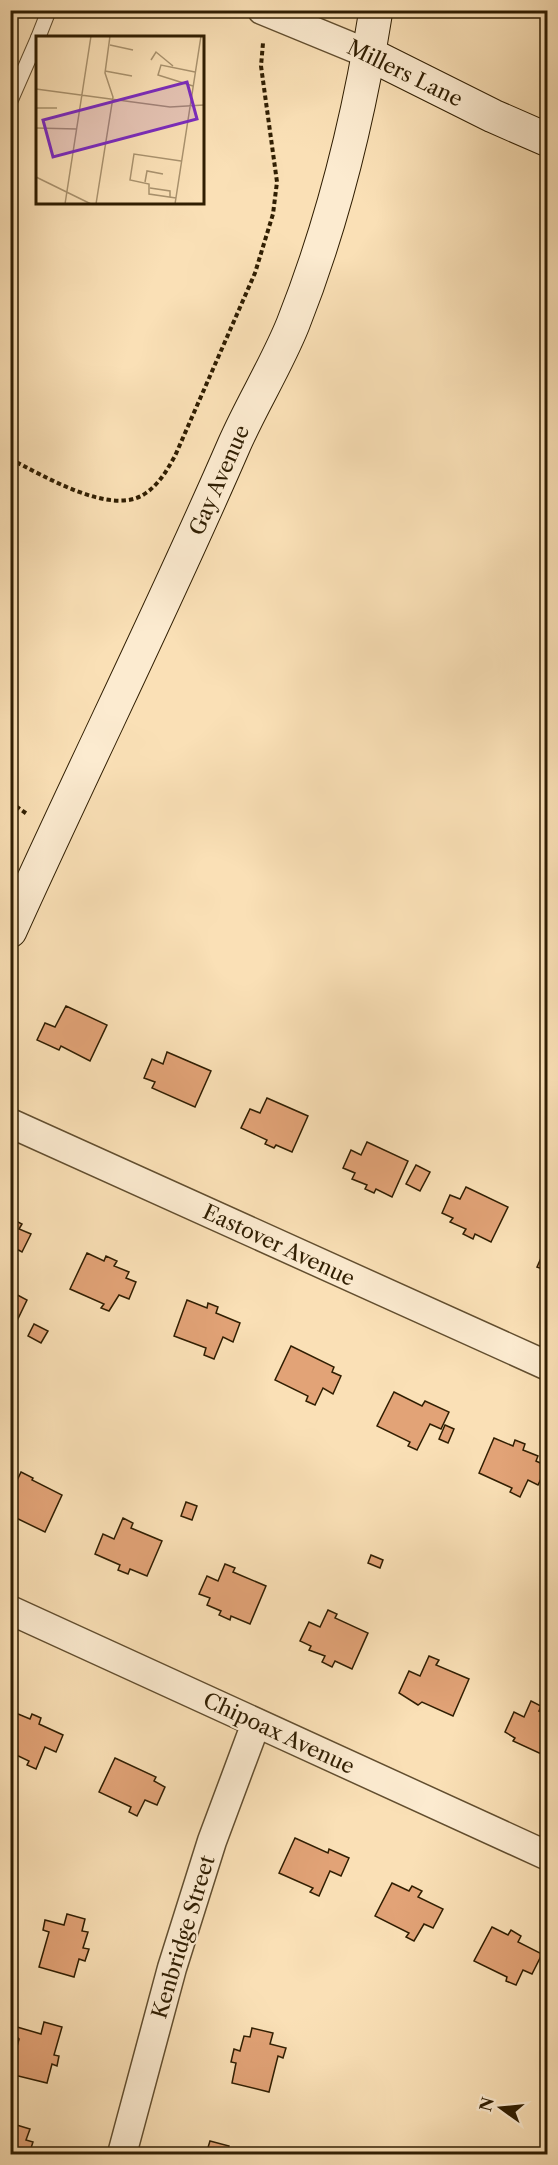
<svg xmlns="http://www.w3.org/2000/svg" width="558" height="2165" font-family="'Libre Caslon Text',serif">
<style>
.building{fill:#e2a377;stroke:#301e02;stroke-width:1.5}
.lines{fill:none;stroke-linecap:round;stroke-linejoin:round}
.lane-casing{stroke:#624e2f;stroke-width:16}
.street-casing{stroke:#624e2f;stroke-width:31}
.secondary-casing{stroke:#301e02;stroke-width:35}
.path{stroke:#301e02;stroke-width:4;stroke-dasharray:4.5 3;stroke-linecap:butt}
.lane{stroke:#fcebd0;stroke-width:14}
.street{stroke:#fcebd0;stroke-width:28}
.secondary{stroke:#fcebd0;stroke-width:33}
.labels{text-anchor:middle;dominant-baseline:central;stroke-width:4.5;stroke-linejoin:round;paint-order:stroke}
.street-label{font-size:21px;fill:#301e02;stroke:#fcebd0}
.inset-road{fill:none;stroke:#a9926e;stroke-width:1.5}
.view{fill:#7b2cbf;fill-opacity:0.15;stroke:#7b2cbf;stroke-width:3}
.inset-edge{fill:none;stroke:#301e02;stroke-width:3}
</style>
<rect width="100%" height="100%" fill="#fae0b6"/>
<filter id="stains"><feTurbulence type="fractalNoise" baseFrequency=".00333" numOctaves="4"/><feColorMatrix values="0 0 0 0 .2 0 0 0 0 .09 0 0 0 0 .02 0 0 0 .5 -.17"/></filter>
<radialGradient id="worn" r=".72"><stop offset=".6" stop-color="#630" stop-opacity="0"/><stop offset="1" stop-color="#630" stop-opacity=".3"/></radialGradient>
<g class="building">
<path d="M66,1006L107,1025L90,1061L61,1046L59,1050L37,1040L45,1023L55,1027Z"/>
<path d="M167,1052L211,1071L195,1107L152,1088L155,1082L144,1078L152,1059L163,1064Z"/>
<path d="M267,1098L308,1116L292,1152L276,1145L274,1148L265,1144L267,1140L241,1128L250,1109L260,1113Z"/>
<path d="M367,1142L408,1161L392,1197L376,1189L374,1193L365,1189L367,1185L352,1179L355,1173L343,1168L351,1150L361,1155Z"/>
<path d="M416,1165L430,1172L420,1191L406,1184Z"/>
<path d="M466,1187L508,1207L491,1242L475,1234L473,1239L463,1234L466,1229L450,1222L453,1218L442,1213L450,1195L460,1199Z"/>
<path d="M10,1218L22,1224L19,1229L31,1234L22,1252L13,1247L10,1252Z"/>
<path d="M545,1249L548,1250V1271L537,1267Z"/>
<path d="M87,1253L104,1261L106,1256L117,1261L114,1266L129,1272L126,1278L136,1282L129,1299L119,1295L109,1311L101,1308L104,1304L70,1289Z"/>
<path d="M10,1291L27,1300L14,1327L10,1325Z"/>
<path d="M187,1300L207,1308L208,1303L218,1307L216,1313L240,1323L233,1342L223,1337L214,1359L204,1355L206,1348L174,1336Z"/>
<path d="M34,1324L48,1331L41,1343L28,1336Z"/>
<path d="M291,1346L334,1367L332,1372L341,1376L333,1394L323,1388L315,1405L306,1401L308,1396L275,1380Z"/>
<path d="M394,1392L422,1406L425,1401L449,1412L441,1429L430,1424L417,1450L408,1446L410,1442L377,1426Z"/>
<path d="M445,1425L454,1429L448,1443L439,1439Z"/>
<path d="M494,1438L513,1446L515,1440L525,1444L523,1450L538,1456L536,1461L547,1466L538,1485L528,1480L520,1497L510,1492L512,1488L479,1473Z"/>
<path d="M21,1472L33,1478L32,1480L62,1495L45,1532L10,1515V1485L14,1487Z"/>
<path d="M186,1502L197,1506L192,1520L181,1516Z"/>
<path d="M123,1518L133,1523L131,1528L162,1541L147,1576L130,1569L128,1574L118,1570L120,1565L95,1554L103,1534L114,1539Z"/>
<path d="M371,1555L383,1560L380,1568L368,1563Z"/>
<path d="M225,1564L235,1568L233,1572L266,1586L250,1624L231,1616L230,1620L219,1615L221,1611L207,1605L210,1598L199,1594L207,1576L218,1581Z"/>
<path d="M328,1610L337,1614L335,1618L368,1633L352,1669L335,1661L332,1667L322,1662L325,1656L309,1650L311,1646L300,1641L309,1622L320,1627Z"/>
<path d="M429,1656L439,1660L436,1665L469,1679L453,1716L422,1702L418,1705L399,1693L409,1671L420,1676Z"/>
<path d="M531,1701L541,1706L539,1711L548,1715V1757L513,1741L515,1738L505,1732L514,1712L524,1717Z"/>
<path d="M11,1711L30,1719L32,1714L41,1718L39,1724L63,1735L56,1752L45,1747L36,1769L27,1765L29,1761L10,1752Z"/>
<path d="M115,1758L156,1777L154,1781L165,1787L157,1805L145,1800L137,1816L129,1812L131,1807L99,1792Z"/>
<path d="M295,1838L328,1853L329,1849L349,1858L341,1876L330,1871L319,1896L310,1892L313,1888L279,1873Z"/>
<path d="M392,1883L409,1891L412,1886L422,1891L418,1897L443,1909L433,1928L424,1924L414,1941L406,1937L409,1933L375,1916Z"/>
<path d="M67,1914L85,1919L82,1931L88,1932L83,1948L89,1949L85,1961L79,1959L74,1977L39,1967L49,1932L43,1930L45,1920L64,1925Z"/>
<path d="M492,1927L508,1935L511,1930L521,1936L518,1942L542,1954L532,1974L523,1970L516,1985L506,1981L507,1977L474,1961Z"/>
<path d="M44,2022L62,2027L54,2055L59,2056L57,2066L52,2064L47,2083L10,2074L19,2039L15,2035L17,2027L41,2034Z"/>
<path d="M252,2028L273,2033L270,2044L286,2048L283,2058L278,2056L269,2092L232,2083L236,2063L231,2062L234,2049L240,2051L244,2036L250,2037Z"/>
<path d="M10,2123L30,2129L26,2140L33,2142L29,2154H10Z"/>
<path d="M210,2141L229,2146L227,2154H206Z"/>
</g>
<g class="lines">
<g class="lane-casing">
<g id="lane">
<path d="M38,38L49,10"/>
<path d="M10,102L38,38"/>
</g>
</g>
<g class="street-casing">
<g id="street">
<path d="M262,10L369,54"/>
<path d="M10,1123L548,1366"/>
<path d="M10,1610L548,1856"/>
<path d="M122,2154L172,1968L212,1841L256,1723"/>
</g>
</g>
<g class="secondary-casing">
<g id="secondary">
<path d="M369,54L493,116L548,140"/>
<path d="M10,931C83,769 163,609 234,445C252,404 276,366 293,324C333,223 359,117 376,10"/>
</g>
</g>
<g class="path">
<path d="M10,459C43,475 112,518 146,493C160,483 167,470 175,456L255,273L273,214L277,182L261,66L263,43"/>
<path d="M10,802L27,814"/>
</g>
<use href="#lane" class="lane"/>
<use href="#street" class="street"/>
<use href="#secondary" class="secondary"/>
</g>
<g class="labels">
<g class="street-label">
<text transform="translate(405 73) rotate(26)">Millers Lane</text>
<text transform="translate(219 480) rotate(-66)">Gay Avenue</text>
<text transform="translate(279 1245) rotate(25)">Eastover Avenue</text>
<text transform="translate(279 1733) rotate(25)">Chipoax Avenue</text>
<text transform="translate(183 1937) rotate(-73)">Kenbridge Street</text>
</g>
</g>
<g transform="translate(36 36)">
<rect width="168" height="168" fill="#fae0b6"/>
<path class="inset-road" d="M74,9L97,14M115,24L120,16L137,30M69,35L96,40M157,50L122,39L125,29L159,36M0,53L134,71L168,69M0,72H21M0,92L41,93M0,141L55,168M109,146L111,135L127,138M114,152L134,155V161M140,162L113,158V148L94,144L98,118L145,125M29,168L55,0M60,168L77,61L69,37L74,0M139,168L165,0"/>
<path class="view" d="M151,46L161,83L17,121L7,84Z"/>
<rect width="168" height="168" class="inset-edge"/>
</g>
<rect width="558" height="2165" fill="none" stroke="#fae0b6" stroke-width="36"/>
<rect x="12" y="12" width="534" height="2141" fill="none" stroke="#301e02" stroke-width="3"/>
<rect x="18" y="18" width="522" height="2129" fill="none" stroke="#301e02" stroke-width="1.5"/>
<g transform="translate(501 2108) rotate(285)" stroke="#fcebd0" stroke-width="4.5" paint-order="stroke">
<path d="M0-4.5L10 22L0 15L-10 22Z" fill="#301e02"/>
<text y="-9" font-size="16" font-weight="bold" text-anchor="middle" fill="#301e02">N</text>
</g>
<rect width="100%" height="100%" filter="url(#stains)"/>
<rect width="100%" height="100%" fill="url(#worn)"/>
</svg>
